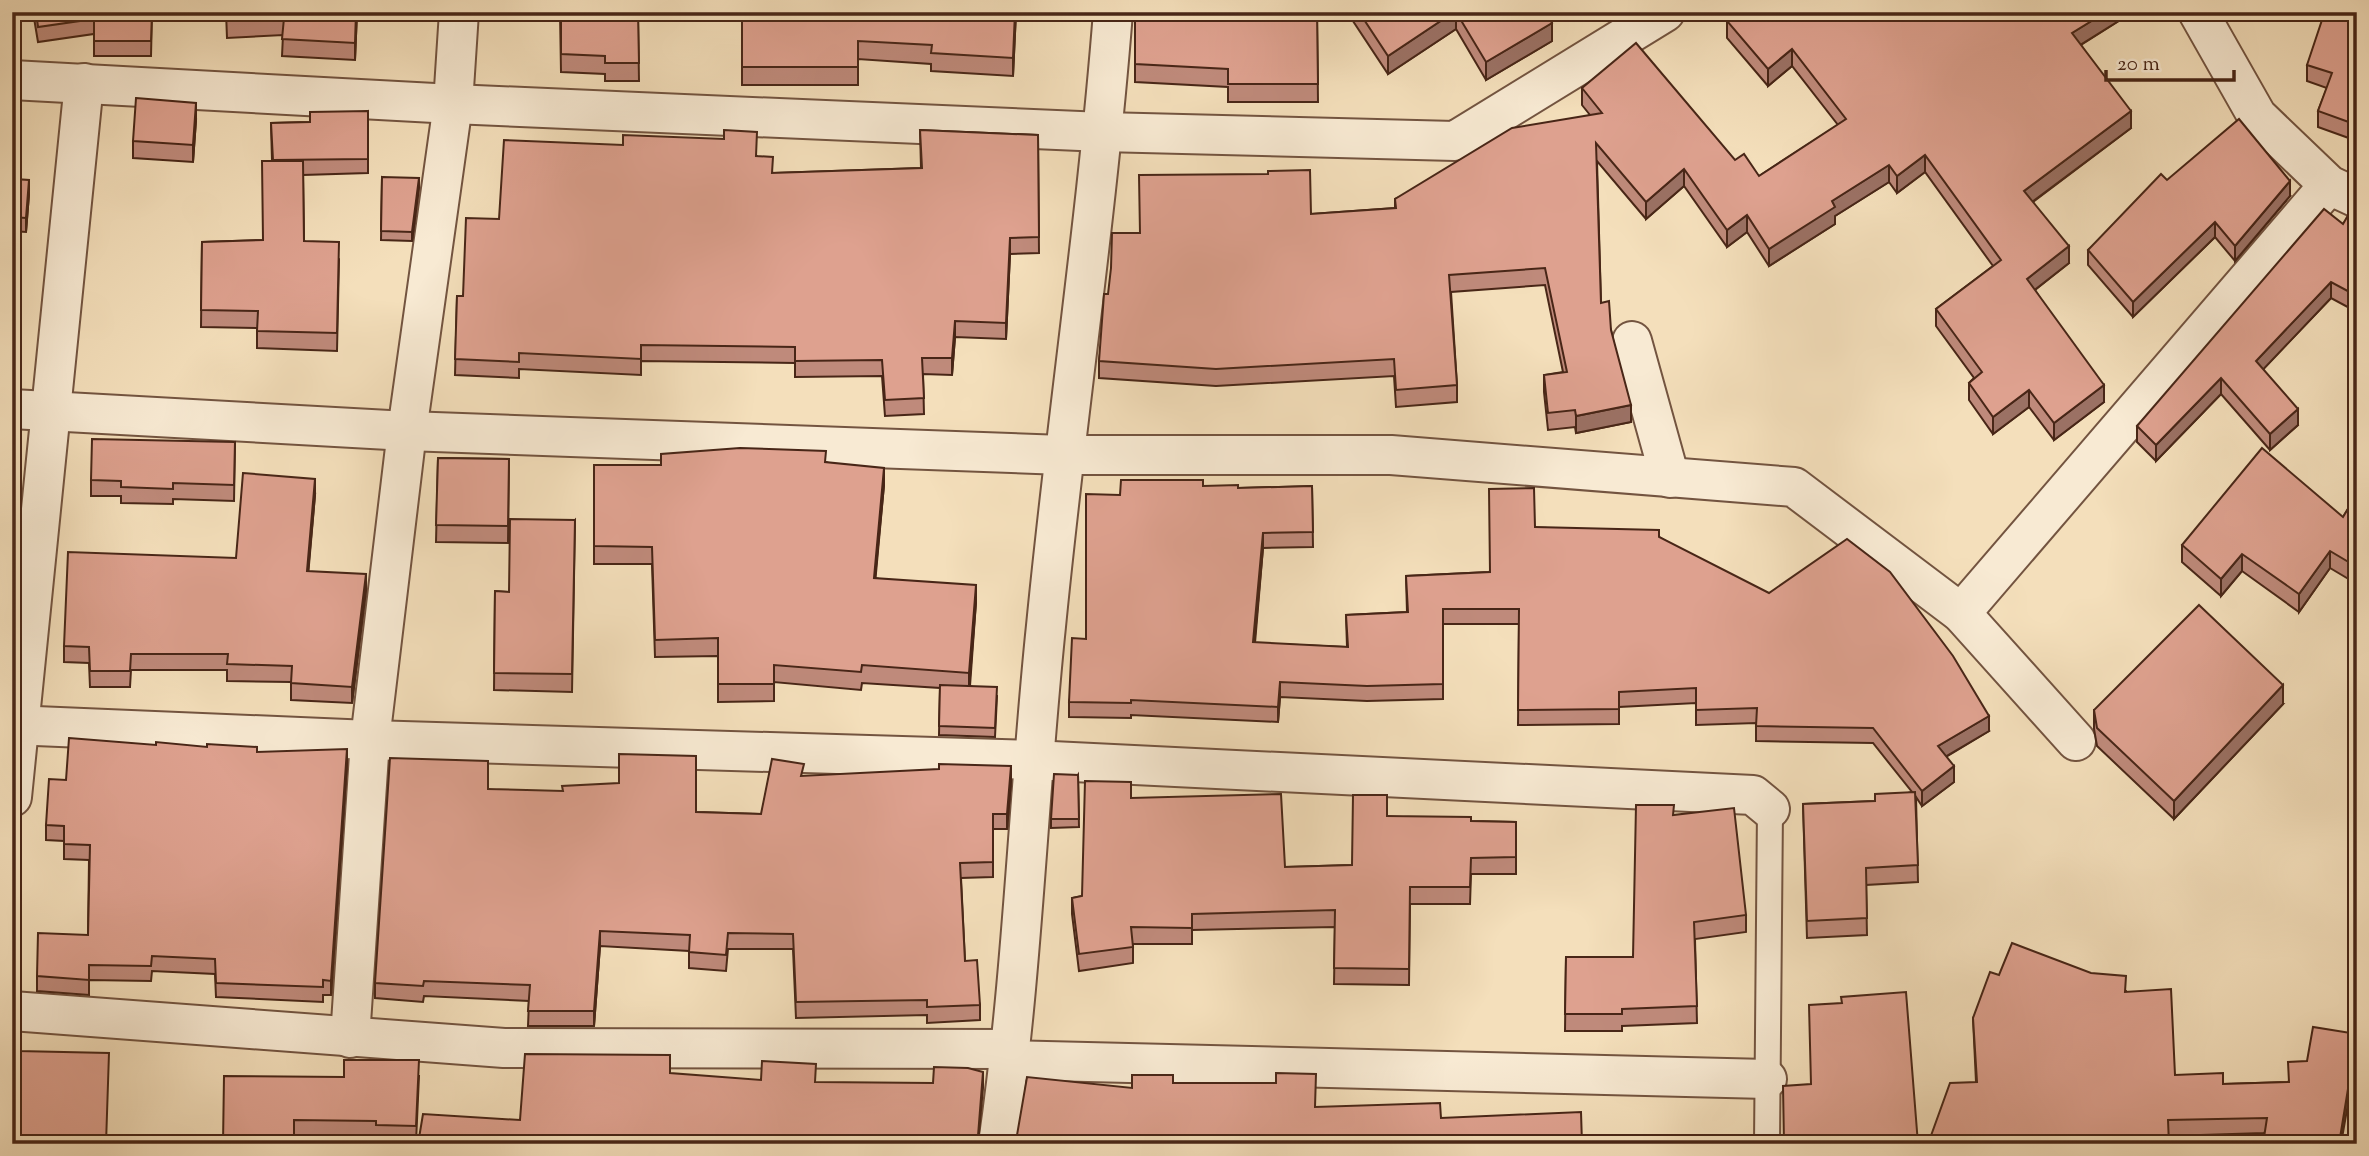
<svg xmlns="http://www.w3.org/2000/svg" width="2369" height="1156" font-family="'Sorts Mill Goudy',serif">
<style>
.lines{fill:none;stroke-linecap:round;stroke-linejoin:round}
.service-casing{stroke:#735440;stroke-width:28}
.minor-casing{stroke:#735440;stroke-width:42}
.service{stroke:#f8ead3;stroke-width:24}
.minor{stroke:#f8ead3;stroke-width:38}
.wall{fill:#bf8a7b;stroke:#482617;stroke-width:2}
.shaded-wall{fill:#9b7164;stroke:#482617;stroke-width:2}
.building{fill:#dea18f;stroke:#482617;stroke-width:2}
</style>
<rect width="100%" height="100%" fill="#f4dfbb"/>
<filter id="stains"><feTurbulence type="fractalNoise" baseFrequency=".00286" numOctaves="4"/><feColorMatrix values="0 0 0 0 .2 0 0 0 0 .09 0 0 0 0 .02 0 0 0 .5 -.17"/></filter>
<radialGradient id="worn" r=".72"><stop offset=".6" stop-color="#630" stop-opacity="0"/><stop offset="1" stop-color="#630" stop-opacity=".3"/></radialGradient>
<g class="lines">
<g class="service-casing">
<path id="service" d="M1767,1144L1770,809"/>
</g>
<g class="minor-casing">
<g id="minor">
<path d="M2198,12L2257,116L2329,185L2357,198"/>
<path d="M12,80L453,104L1103,132L1455,141L1665,12"/>
<path d="M1632,341L1670,478"/>
<path d="M12,409L407,431L1063,455H1391L1794,487L1961,613L2076,741"/>
<path d="M1961,613L2329,185"/>
<path d="M12,725L370,740L1032,760L1753,795L1770,809"/>
<path d="M12,797L84,83"/>
<path d="M12,1011L504,1048L1011,1049"/>
<path d="M350,1038L370,740L407,431L453,104L459,12"/>
<path d="M1010,1060L1767,1079"/>
<path d="M998,1144C1023,972 1028,798 1046,626C1066,421 1097,217 1113,12"/>
</g>
</g>
<use href="#service" class="service"/>
<use href="#minor" class="minor"/>
</g>
<g class="wall">
<path d="M33,12H152L151,56H94V34L38,42Z"/>
<path d="M226,12H357L355,60L282,56L283,35L227,38Z"/>
<path d="M560,12H1016L1013,76L931,71V64L858,59V85H742V18H722V14L638,16L639,81H605V74L561,72Z"/>
<path d="M1135,12H1317L1318,102H1228V87L1135,82Z"/>
<path d="M1347,12H1546L1552,41L1486,80L1456,29L1388,74Z"/>
<path d="M2133,12L2081,45L2131,128L2033,202L2069,263L2035,290L2104,402L2054,440L2029,407L1993,434L1969,400V383L1974,378L1936,326V309L1993,266L1925,172L1897,193L1889,182L1835,216V224L1769,266L1747,232L1727,247L1684,186L1646,219L1597,161L1601,303L1611,330L1631,422L1576,433L1575,427L1548,430L1544,392V375L1563,372L1545,285L1451,292L1457,385V402L1396,407L1394,376L1216,386L1099,378V361L1108,294L1311,214L1395,208V199L1590,115L1582,105V88L1735,160L1759,176L1838,125L1792,66L1768,86L1727,38V21Z"/>
<path d="M2357,12V141L2318,127V111L2327,88L2307,81V65Z"/>
<path d="M368,111V173L303,175L304,241L339,259L337,351L257,348V328L201,327L202,242L263,240L272,161L271,123L310,122Z"/>
<path d="M12,117L18,132L16,179L29,194L26,232L12,231Z"/>
<path d="M196,120L193,162L133,158V141Z"/>
<path d="M920,130L1038,135L1039,253L1010,254L1006,339L955,337L952,375L923,374L924,414L885,416L882,376L795,377V363L641,361V375L519,369V378L455,375L457,296H463L499,219L757,156L773,173L921,168Z"/>
<path d="M382,177L419,187L412,241L381,240Z"/>
<path d="M2167,180L2290,196L2235,261L2215,237L2133,317L2088,265V250Z"/>
<path d="M2357,207V312L2331,298L2263,369L2298,425L2270,450L2221,394L2156,461L2137,442V426L2343,224Z"/>
<path d="M235,442L234,501L173,499V504L121,503V496H91V480Z"/>
<path d="M438,458L509,459L508,543L436,542Z"/>
<path d="M826,462L884,485L875,578L976,602L970,686L997,696L995,737L939,735L940,688L862,683L861,690L774,682V701L718,702V656L655,657L652,564H594V465H661Z"/>
<path d="M1203,486L1238,488L1312,486L1313,547L1263,548L1255,643L1347,647L1346,615L1407,612L1406,576L1489,572L1535,527L1659,537L1989,731L1946,757L1954,782L1922,806L1916,797L1918,882L1866,885L1867,935L1807,938L1803,804L1875,801L1912,792L1873,743L1756,741V723L1696,725V703L1619,707V724L1518,725L1519,624H1443V699L1367,701L1280,697L1278,722L1131,715V718L1069,717V702L1086,639L1120,495Z"/>
<path d="M2357,494V584L2330,568L2299,612L2242,571L2221,596L2182,562V545L2343,517Z"/>
<path d="M315,495L308,572L366,590L352,703L291,700V682L227,681V670H131L130,687H90L89,663L64,662V646L236,558Z"/>
<path d="M575,520L572,692L494,690L495,591L509,592Z"/>
<path d="M2283,704L2174,819L2097,746L2094,729V710Z"/>
<path d="M156,745L257,752L347,763L331,995H323V1002L216,997L215,974L152,971L151,981L89,980V995L37,991V976L88,935L89,860L64,859V841L46,840V825L66,780Z"/>
<path d="M1078,775L1079,827L1051,828V819Z"/>
<path d="M804,776L1011,781L1007,829H993V877L961,878L965,961L980,1005V1020L927,1023V1015L796,1018L793,949H728L726,971L689,968V951L600,946L594,1026H528L529,1001L424,996L423,1002L375,998V983L488,789L696,812L761,814Z"/>
<path d="M1131,798L1285,867L1352,865L1387,816L1471,821L1516,822V874H1471L1470,904H1410L1409,985L1334,984L1335,927L1192,930V944H1133V963L1079,971L1072,914V898L1082,896Z"/>
<path d="M1673,815L1746,915V932L1695,939L1697,1023L1622,1026V1031H1565L1566,957H1633Z"/>
<path d="M1999,975L2126,991L2175,1075L2223,1084L2288,1082L2307,1061L2357,1034L2264,1133L2169,1136L1976,1082L1973,1018Z"/>
<path d="M419,1076L416,1142L376,1141V1137L294,1136L223,1144L344,1077Z"/>
</g>
<g class="shaded-wall">
<path d="M356,12H357L355,60V43Z"/>
<path d="M1015,12H1016L1013,76V58Z"/>
<path d="M1454,12H1456V29L1388,74V56Z"/>
<path d="M2106,12H2133L2072,50V33Z"/>
<path d="M1552,23V41L1486,80V62Z"/>
<path d="M1792,49V66L1768,86V69Z"/>
<path d="M196,103V120L193,162V145Z"/>
<path d="M2131,111V128L2024,208V191Z"/>
<path d="M1925,155V172L1897,193V176Z"/>
<path d="M1889,165V182L1835,216V224L1769,266V249L1832,201Z"/>
<path d="M1684,169V186L1646,219V202Z"/>
<path d="M419,178V187L412,241V232Z"/>
<path d="M29,180V194L26,232V218Z"/>
<path d="M2290,181V196L2235,261V246Z"/>
<path d="M1747,215V232L1727,247V230Z"/>
<path d="M2215,222V237L2133,317V302Z"/>
<path d="M1010,238V254L1006,339V323Z"/>
<path d="M2069,246V263L2027,296V279Z"/>
<path d="M2331,282V298L2256,377V361Z"/>
<path d="M955,321V337L952,375V358Z"/>
<path d="M2221,378V394L2156,461V445Z"/>
<path d="M2104,385V402L2054,440V423Z"/>
<path d="M2029,390V407L1993,434V417Z"/>
<path d="M1631,405V422L1576,433V416Z"/>
<path d="M2298,409V425L2270,450V434Z"/>
<path d="M884,468V485L874,595V578Z"/>
<path d="M315,479V495L307,588V571Z"/>
<path d="M1263,533V548L1253,658V642Z"/>
<path d="M2330,551V568L2299,612V594Z"/>
<path d="M2242,554V571L2221,596V579Z"/>
<path d="M366,574V590L352,703V687Z"/>
<path d="M976,585V602L969,690V673Z"/>
<path d="M1280,682V697L1278,722V707Z"/>
<path d="M2283,685V704L2174,819V801Z"/>
<path d="M1989,716V731L1938,761V746Z"/>
<path d="M347,749V763L331,995V981Z"/>
<path d="M1011,766V781L1007,829V814Z"/>
<path d="M1954,766V782L1922,806V791Z"/>
<path d="M600,931V946L594,1026V1011Z"/>
<path d="M2357,1036V1052L2341,1144H2339Z"/>
<path d="M983,1072V1088L978,1144V1136Z"/>
</g>
<g class="building">
<path d="M36,12H152L151,41H94V19L38,27Z"/>
<path d="M226,12H356L355,43L282,39L284,18L227,20Z"/>
<path d="M561,12H638L639,63H605V56L561,54Z"/>
<path d="M742,12H1015L1013,58L931,53L932,45L858,41V67H742Z"/>
<path d="M1135,12H1317L1318,84H1228V69L1135,64Z"/>
<path d="M1359,12H1454L1388,56Z"/>
<path d="M1456,12H1546L1552,23L1486,62Z"/>
<path d="M1738,12H2106L2072,33L2131,111L2024,191L2069,246L2027,279L2104,385L2054,423L2029,390L1993,417L1969,383L1982,372L1936,309L2001,260L1925,155L1897,176L1889,165L1832,201L1835,207L1769,249L1747,215L1727,230L1684,169L1646,202L1596,143L1601,303L1609,301L1611,330L1631,405L1576,416L1575,410L1548,413L1544,375L1567,372L1545,268L1449,275L1457,385L1396,390L1394,359L1216,369L1099,361L1104,294H1108L1111,268L1112,233H1140L1139,175L1268,174V171L1310,170L1311,214L1396,208L1395,199L1512,128L1602,113L1582,88L1636,43L1735,160L1744,154L1759,176L1846,119L1792,49L1768,69L1727,21Z"/>
<path d="M2326,12H2357V125L2318,111L2332,73L2307,65L2324,14Z"/>
<path d="M136,98L196,103L193,145L133,141Z"/>
<path d="M368,111V159L273,160L271,123L310,122V112Z"/>
<path d="M12,117L18,118L15,179L29,180L26,218L12,217Z"/>
<path d="M2239,119L2290,181L2235,246L2215,222L2133,302L2088,250L2161,174L2167,180Z"/>
<path d="M724,130L757,132L756,156L773,157L772,173L922,168L920,130L1038,135L1039,237L1010,238L1006,323L955,321L952,358H922L924,398L885,400L882,360L795,361V347L641,345V359L519,353V362L455,359L457,296H463L466,218L499,219L504,140L623,145V135L724,139Z"/>
<path d="M262,161H303L304,241L339,242L337,333L257,331L258,311L201,310L202,242L263,240Z"/>
<path d="M382,177L419,178L412,232L381,231Z"/>
<path d="M2354,205L2357,207V296L2331,282L2256,361L2298,409L2270,434L2221,378L2156,445L2137,426L2324,209L2343,224Z"/>
<path d="M92,439L235,442L234,485L173,483V489L121,487V481L91,480Z"/>
<path d="M740,448L826,451L825,462L884,468L874,578L976,585L969,673L862,665L861,672L774,665V684H718V638L655,640L652,547L594,546V465H661V454Z"/>
<path d="M2262,448L2343,517L2357,494V567L2330,551L2299,594L2242,554L2221,579L2182,545Z"/>
<path d="M438,458L509,459L508,526L436,525Z"/>
<path d="M243,473L315,479L307,571L366,574L352,687L291,683L292,666L227,664L228,654H131L130,671H90L89,647L64,646L68,552L236,558Z"/>
<path d="M1121,480H1203V486L1238,485V488L1312,486L1313,532L1263,533L1253,642L1348,647L1346,615L1408,612L1406,576L1490,572L1489,489L1534,488L1535,527L1659,530V537L1769,593L1847,539L1890,572L1953,656L1989,716L1938,746L1954,766L1922,791L1873,728L1756,726L1757,708L1696,710V688L1619,692V709L1518,710L1519,609H1443V684L1367,686L1280,682L1278,707L1131,700V703L1069,702L1072,638L1086,639V494L1120,495Z"/>
<path d="M510,519L575,520L572,674L494,673L495,591L509,592Z"/>
<path d="M2199,605L2283,685L2174,801L2097,728L2094,710Z"/>
<path d="M940,685L997,687L995,728L939,726Z"/>
<path d="M69,738L156,745V742L207,747V744L257,747V752L347,749L331,981L323,980V987L216,983L215,959L152,956L151,966L89,965V980L37,976L38,933L88,935L90,845L64,844V826L46,825L49,779L66,780Z"/>
<path d="M619,754L696,756V812L761,814L772,759L804,764L801,776L939,769V764L1011,766L1007,814H993V862L960,863L965,961L977,960L980,1005L927,1007V1000L796,1002L793,934L728,933L726,955L689,952L690,935L600,931L594,1011H528L530,985L424,981L423,986L375,983L390,758L488,761V789L563,791L562,786L619,783Z"/>
<path d="M1054,774L1078,775L1079,819H1051Z"/>
<path d="M1085,781L1131,782V798L1281,794L1285,867L1352,865L1353,795H1387V816L1471,817V821L1516,822V857L1471,858L1470,887H1410L1409,969L1334,968L1335,910L1192,914V928L1131,927L1133,947L1079,954L1072,898L1082,896Z"/>
<path d="M1915,792L1918,865L1866,868L1867,918L1807,921L1803,804L1875,801V794Z"/>
<path d="M1636,805H1674L1673,815L1734,808L1746,915L1694,922L1697,1006L1622,1009V1014H1565L1566,957H1633Z"/>
<path d="M2012,943L2091,973L2126,976L2125,992L2171,989L2175,1075L2223,1073V1084L2289,1082L2288,1062L2307,1061L2313,1027L2357,1034L2339,1144H2263L2267,1118L2168,1120L2169,1144H1928L1950,1083L1977,1082L1973,1018L1990,972L1999,975Z"/>
<path d="M1906,992L1918,1144H1784L1783,1086L1811,1084L1809,1005L1842,1003L1841,997Z"/>
<path d="M12,1020H19L18,1051L109,1053L106,1144H12Z"/>
<path d="M525,1054L670,1055V1073L761,1080L762,1061L816,1064L815,1082L933,1083L934,1067L968,1068L983,1072L978,1136L984,1144H418L423,1114L520,1120Z"/>
<path d="M344,1060H419L416,1126L376,1125V1121L294,1120V1144H223L224,1076L344,1077Z"/>
<path d="M1276,1073L1316,1074L1315,1107L1440,1103L1441,1118L1581,1112L1582,1144H1012L1016,1141L1027,1077L1132,1088V1075H1173V1083H1276Z"/>
</g>
<rect width="2369" height="1156" fill="none" stroke="#f4dfbb" stroke-width="42"/>
<rect x="14" y="14" width="2341" height="1128" fill="none" stroke="#482617" stroke-width="3.5"/>
<rect x="21" y="21" width="2327" height="1114" fill="none" stroke="#482617" stroke-width="2"/>
<path d="M2106 70v10h128v-10" fill="none" stroke="#482617" stroke-width="3.5"/>
<text x="2117" y="70" font-size="21" fill="#482617" stroke="#f8ead3" stroke-width="5" paint-order="stroke">20 m</text>
<rect width="100%" height="100%" filter="url(#stains)"/>
<rect width="100%" height="100%" fill="url(#worn)"/>
</svg>
